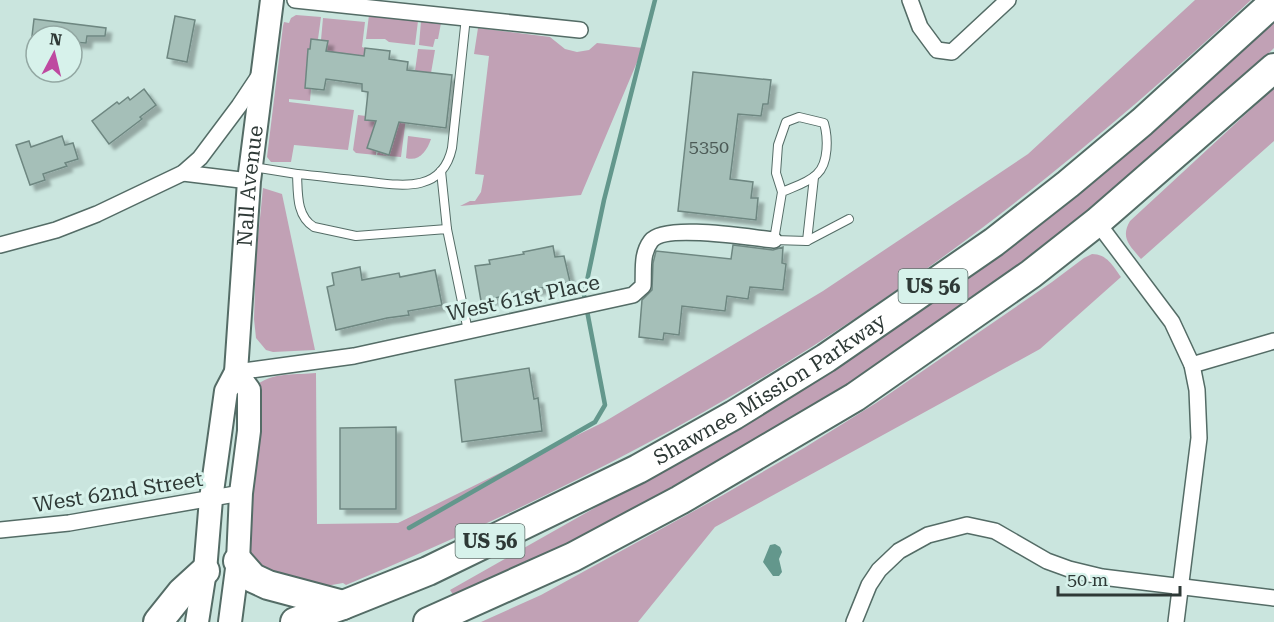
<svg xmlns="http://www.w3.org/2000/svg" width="1274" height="622" font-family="'Roboto Serif',serif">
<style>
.green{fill:#c1a1b5}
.water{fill:#63978c}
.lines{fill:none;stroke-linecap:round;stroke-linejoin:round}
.stream{stroke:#63978c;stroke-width:4.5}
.building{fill:#a5bfb8;stroke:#6e8781;stroke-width:1.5;filter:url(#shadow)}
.lane-casing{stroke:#546c66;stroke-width:10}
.street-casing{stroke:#546c66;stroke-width:18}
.secondary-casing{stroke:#546c66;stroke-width:26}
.highway-casing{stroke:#546c66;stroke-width:32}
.lane{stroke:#fff;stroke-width:8}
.street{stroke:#fff;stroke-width:15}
.secondary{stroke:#fff;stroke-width:22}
.highway{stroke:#fff;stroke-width:28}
.labels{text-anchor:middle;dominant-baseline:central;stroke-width:6;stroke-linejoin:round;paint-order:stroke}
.number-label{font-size:18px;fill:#4c5a56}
.shield{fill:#d7f2eb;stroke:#61706c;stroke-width:1.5}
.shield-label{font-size:20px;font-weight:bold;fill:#2e3936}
.street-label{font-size:21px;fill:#2e3936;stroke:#d7f2eb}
</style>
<defs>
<filter id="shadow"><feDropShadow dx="5.5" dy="5.5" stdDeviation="1.5" flood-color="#0004"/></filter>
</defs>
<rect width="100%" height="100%" fill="#cae5de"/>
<g class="green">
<path d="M1195,0H1251C1101,140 941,269 765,376C632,457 490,525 346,585L343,583L326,586L268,573L247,553L258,384C274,372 297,375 316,373L317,524L398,523L604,422L823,291L1028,154Z"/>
<path d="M296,15L321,17L318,39H311L310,49H308L305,87L311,88L310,101L289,99V102L354,110L348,150L294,145L291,162H271L267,157L283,26L284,22L289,23L291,18Z"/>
<path d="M369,15L418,21L415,45L389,42L385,39H366Z"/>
<path d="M323,18L365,22L362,47L365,48L364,56L326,52L328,41L321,40Z"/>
<path d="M1274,19V48C1132,182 974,310 807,412C694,482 575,542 454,596L450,590L591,510L830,371L979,268Z"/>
<path d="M421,21L441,23L438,39H435L433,47L419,45Z"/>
<path d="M478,28L550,37L565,49L577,52L589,50L597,43L643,48L581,195L460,206L470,201H475L481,192L484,175L475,174L489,56L474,54Z"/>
<path d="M418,49L435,50L431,73L415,71Z"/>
<path d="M1274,88V141L1141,259C1130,246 1120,238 1130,221Z"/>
<path d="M403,110H407L401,157L377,155L378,151L389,154Z"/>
<path d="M358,115L366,116L376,121L367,148L376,151V155L356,153L353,150Z"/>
<path d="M408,136L431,139C427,151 419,162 406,158Z"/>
<path d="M263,188L282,194L315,350L273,352L266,350L256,338L254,319L256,258Z"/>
<path d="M1092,254C1107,254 1113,266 1121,277L1040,349L715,527L638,622H481L541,595L723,495L804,448L876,403L1052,282L1084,258Z"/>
</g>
<path class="water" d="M775,544L780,547L782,552L779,559L782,572L779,576H773L763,562L770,545Z"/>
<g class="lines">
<path class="stream" d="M409,528L595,422L605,405L584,295L604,200L655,0"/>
</g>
<g class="building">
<path d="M175,16L195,20L187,62L167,58Z"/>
<path d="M34,19L106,28L105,36H87L86,43L72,42V36H32Z"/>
<path d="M311,39L328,41L326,51L364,56L365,48L390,51L389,59L408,62L407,70L452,75L446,128L399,122L389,155L367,148L376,121L365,120L368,92L362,91V84L326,79L324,90L305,88L308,49H310Z"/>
<path d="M693,72L771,80L768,104H763L761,116L738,114L730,179L753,182L751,198H758L756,220L678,211Z"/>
<path d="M144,89L156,105L140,117L142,119L109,144L92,121L117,102L119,104L128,97L130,100Z"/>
<path d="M62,136L65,145L73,143L78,159L65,163L67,166L43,174L45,180L30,185L16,145L29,141L31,147Z"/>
<path d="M733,245L773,250L783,247L782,263L786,264L783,290L750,287L748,299L727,296L725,311L682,306L679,335L664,333L663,340L639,337L642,300L652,290L653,263L656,251L731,259Z"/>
<path d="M553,246L555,257L564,256L570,282L481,301L475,266L490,264L489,260L524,254L523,252Z"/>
<path d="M360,267L362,280L399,273L400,277L435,270L442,305L408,311L409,315L387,318L336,330L327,287L334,285L332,273Z"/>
<path d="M529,368L534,399L538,398L542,431L462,442L455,380Z"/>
<path d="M396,427V509H340V428Z"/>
</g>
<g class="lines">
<g class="lane-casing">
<g id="lane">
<path d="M253,167L297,174C298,193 296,216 314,227L356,236L447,229L468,331"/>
<path d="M441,171L447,229"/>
<path d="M297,174C319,176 341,179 363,181C398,185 442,195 452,148L466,17"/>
<path d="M782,192C793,187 808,183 817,174C829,163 828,137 824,123L799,117L786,122L778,145L776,173L782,192L774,240L807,241L849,219"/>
<path d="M807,241L814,177"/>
</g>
</g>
<g class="street-casing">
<g id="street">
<path d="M295,0L580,30"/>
<path d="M910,0L920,27L937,50L952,52L1008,0"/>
<path d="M183,173L249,181"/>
<path d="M1097,222L1172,322L1192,365L1197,390L1199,438L1176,622"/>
<path d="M0,245L56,230L97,214L183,173L200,158L239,106L259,76"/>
<path d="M1192,365L1274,341"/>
<path d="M236,372L354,356L633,295L643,286C644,270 641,254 651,241C665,223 752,238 774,240"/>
<path d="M0,530L69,523L241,493"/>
<path d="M854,622L869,585L879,570L899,551L928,535L967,525L995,531L1047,561L1069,569L1102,577L1274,598"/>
</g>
</g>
<g class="secondary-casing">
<g id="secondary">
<path id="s1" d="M197,622L205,571L211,499L226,391L236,372L249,181L272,0"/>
<path d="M230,622L238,561L241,493L249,431V390L236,372"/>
</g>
</g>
<g class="highway-casing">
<g id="highway">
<path d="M238,561L253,578L268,585L343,605"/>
<path d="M158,622L182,592L205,571"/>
<path id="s2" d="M295,622L343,605L428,571L638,469L734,415L826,358L994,242L1068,184L1142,122L1274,2"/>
<path d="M428,622L573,557L680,500L855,397L1031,274L1097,222L1274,68"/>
</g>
</g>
<use href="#lane" class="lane"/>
<use href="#street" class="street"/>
<use href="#secondary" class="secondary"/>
<use href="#highway" class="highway"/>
</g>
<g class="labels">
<g class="number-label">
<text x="709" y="146">5350</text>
</g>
<g class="shield">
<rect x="898.5" y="269" width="69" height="34" rx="4.5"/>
<rect x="455.5" y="524" width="69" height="34" rx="4.5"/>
</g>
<g class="shield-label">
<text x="933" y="286">US 56</text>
<text x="490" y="541">US 56</text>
</g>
<g class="street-label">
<text stroke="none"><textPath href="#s1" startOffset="441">Nall Avenue</textPath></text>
<text transform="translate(523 298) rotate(-12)">West 61st Place</text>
<text stroke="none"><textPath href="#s2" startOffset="530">Shawnee Mission Parkway</textPath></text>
<text transform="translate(118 492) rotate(-9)">West 62nd Street</text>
</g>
</g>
<g transform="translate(54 54) rotate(7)"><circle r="28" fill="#d7f2eb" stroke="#93a8a3" stroke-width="1.5"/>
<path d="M0-4.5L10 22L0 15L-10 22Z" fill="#be49a0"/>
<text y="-9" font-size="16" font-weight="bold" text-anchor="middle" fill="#2e3936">N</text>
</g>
<path d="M1058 586v9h122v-9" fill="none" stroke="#2e3936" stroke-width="3"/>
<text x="1067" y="586" font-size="18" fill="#2e3936" stroke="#d7f2eb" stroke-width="4.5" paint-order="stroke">50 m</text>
</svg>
